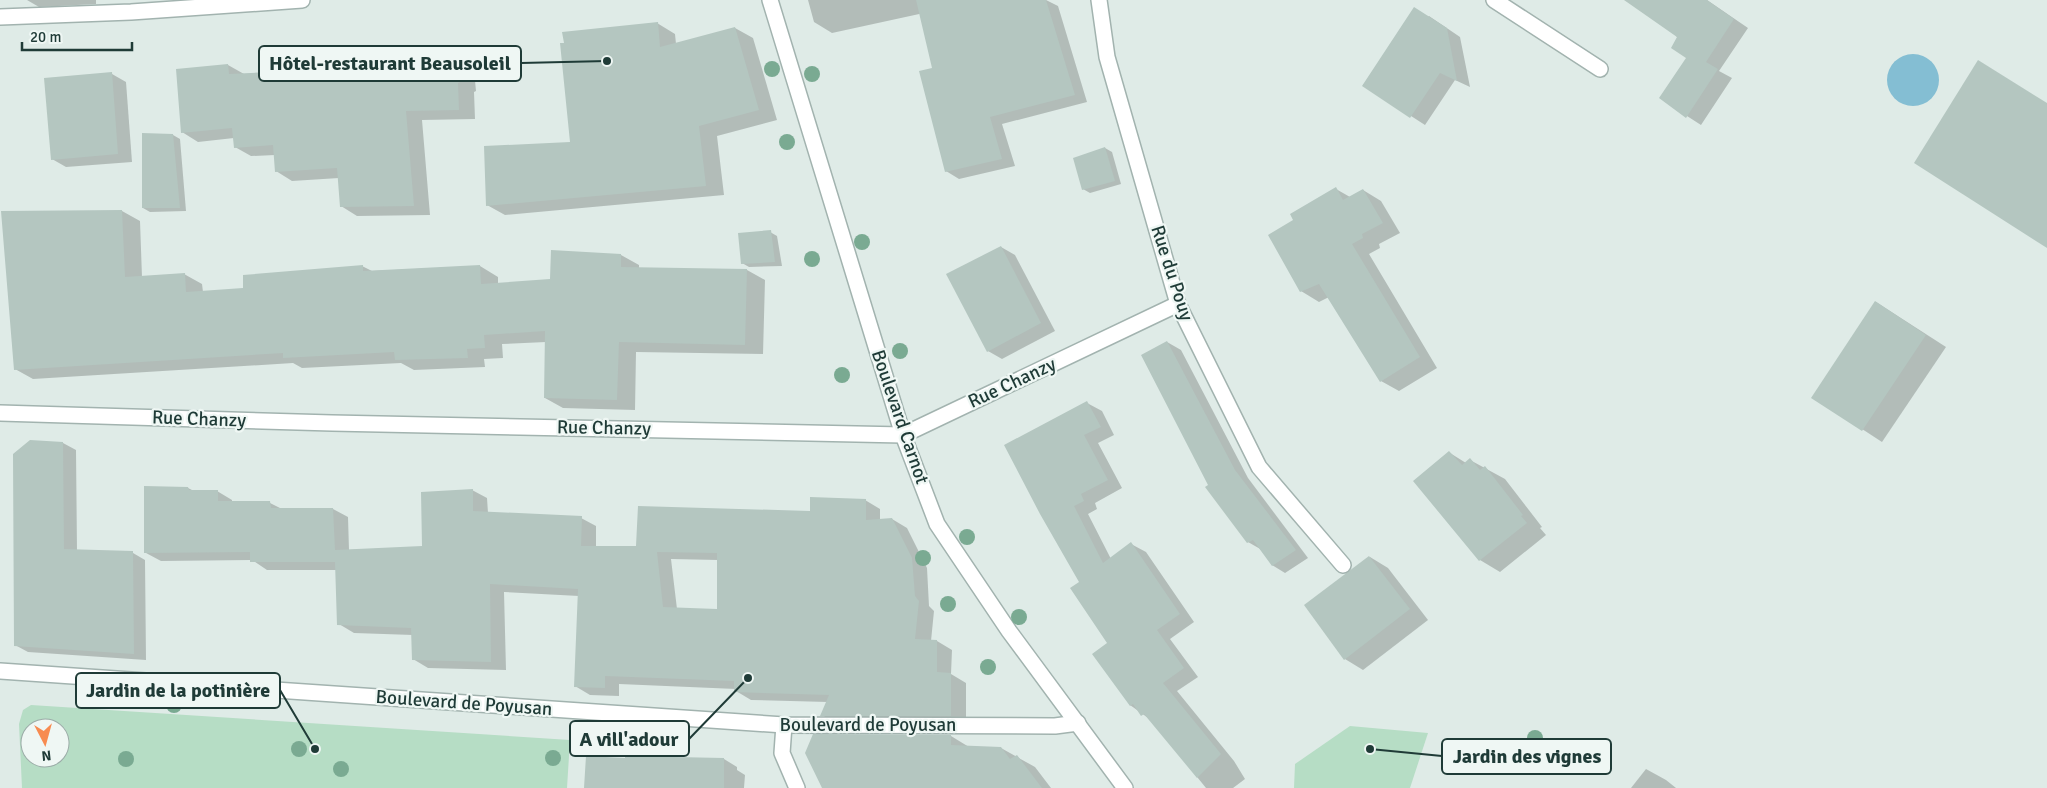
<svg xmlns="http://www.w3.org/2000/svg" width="2047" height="788" font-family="Signika,sans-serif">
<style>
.green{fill:#b6ddc5;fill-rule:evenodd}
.water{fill:#84bed3}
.shadow{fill:#0003;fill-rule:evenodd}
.building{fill:#b4c6c0;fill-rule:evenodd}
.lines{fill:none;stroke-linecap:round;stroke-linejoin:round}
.minor-casing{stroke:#a2b3af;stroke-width:18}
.minor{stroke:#fff;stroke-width:15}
.tree{fill:#7aaa92}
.labels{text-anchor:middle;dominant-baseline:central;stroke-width:4.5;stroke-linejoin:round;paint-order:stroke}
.street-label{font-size:19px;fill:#1f3b37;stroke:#eff7f4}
.leader{fill:none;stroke:#1f3b37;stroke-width:2}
.callout-dot{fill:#1f3b37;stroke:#eff7f4;stroke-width:2}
.callout{fill:#eff7f4;stroke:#1f3b37;stroke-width:2}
.callout-label{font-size:20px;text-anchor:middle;font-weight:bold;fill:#1f3b37}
</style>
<rect width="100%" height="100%" fill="#dfebe7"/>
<g class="green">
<path d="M31,705L570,740L567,788H22L19,724L23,710ZM30,728H60V758H30Z"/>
<path d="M1350,726L1428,733L1410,788H1294L1295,764Z"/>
</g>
<circle class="water" cx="1913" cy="80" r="26"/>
<g class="shadow">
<path d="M27,0H96V4L39,7Z"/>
<path d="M808,0H955L956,6L832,33L814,22Z"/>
<path d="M1040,0H1046L1058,6L1087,102L1002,124L1015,166L959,179L946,171L933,69Z"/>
<path d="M1659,0H1707L1748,28L1719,71L1732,78L1701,125L1687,116V58Z"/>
<path d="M1429,16L1460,37L1470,87L1455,80L1425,125L1363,85Z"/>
<path d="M657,23L675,34L676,44L735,28L753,38L777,120L717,136L724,195L505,215L487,205L572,143Z"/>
<path d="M456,50L473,60L476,91L474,92L475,119L422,120L430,215L357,216L341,206L339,178L292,181L276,171L275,155L251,156L235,147L234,138L198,142L182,132L228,65L244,74L310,71L369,64Z"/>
<path d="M112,74L126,82L132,162L66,167L52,159Z"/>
<path d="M173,135L180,139L186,211L150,212L143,208Z"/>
<path d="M1105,148L1112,152L1121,184L1090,193L1083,189Z"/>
<path d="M1336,189L1350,197L1363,190L1381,201L1400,233L1379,244L1380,248L1369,254L1437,368L1399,391L1381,381L1329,297L1319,302L1301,291L1295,221Z"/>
<path d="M122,211L140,221L142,277L184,274L202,284L203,292L245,289L362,266L372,271L480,266L498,277V284L551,280L621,255L639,265V269L747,270L765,280L763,354L636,352L635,410L563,408L545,398L546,342L502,344L503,358L484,359L485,367L414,370L401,363L302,368L293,363L33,379L15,369Z"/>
<path d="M770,232L777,236L782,266L749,267L742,263Z"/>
<path d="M1001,247L1015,255L1055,331L1002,359L988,351Z"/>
<path d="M1876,302L1946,347L1882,442L1813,397Z"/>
<path d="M1167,342L1181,350L1248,478L1308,558L1285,573L1272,565L1262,550L1248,542L1210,485Z"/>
<path d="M1087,403L1102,411L1114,435L1098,443L1122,488L1095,503L1097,509L1088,514L1111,559L1131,544L1146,552L1194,622L1170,639L1198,677L1177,691L1234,761L1245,779L1233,788H1206L1151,720L1130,705L1109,643L1080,582L1041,513Z"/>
<path d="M30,442L63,443L76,450L77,551L133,553L145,560L146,660L28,652L15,645Z"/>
<path d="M1450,453L1466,463L1470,460L1505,479L1542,527L1540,528L1546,535L1500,572L1480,560L1415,481Z"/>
<path d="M188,488L194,491H217L232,500V502L270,503L282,509H333L348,517L349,550L423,547L472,490L487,498L488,513L581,518L596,526V547H637L865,500L880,509V520L892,519L907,528L927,568L929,606L934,611L931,641H937L952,650L951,674L966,683V724H837L822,715L828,702L751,700L736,691V689L619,684V696L590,695L575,686L579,596L504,592L506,670L428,668L413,659V635L354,633L339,624L337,570H267L252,560L161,561L146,553ZM671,559L718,560V611L677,609Z"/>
<path d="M1370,557L1388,568L1428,620L1363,670L1345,659Z"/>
<path d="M951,736L969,747L1001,748L1035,767L1051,788H823Z"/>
<path d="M724,759L737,767V770L745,775L744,788H585L627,760Z"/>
<path d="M1646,769L1666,780L1676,788H1631Z"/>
</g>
<g class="building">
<path d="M916,0H1046L1075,95L990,117L1002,159L945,172L919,71L932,68Z"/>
<path d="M1624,0H1707L1734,19L1706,62L1718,69L1686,118L1659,98L1686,58L1671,48L1677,37Z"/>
<path d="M1414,7L1447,28L1457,81L1440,73L1410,118L1362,86Z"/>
<path d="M658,22L660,47L735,27L759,110L699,126L706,186L486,206L484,146L570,142L560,43H564L562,32Z"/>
<path d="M457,49L460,82L458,83L459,110L406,111L414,206L340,207L337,168L275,172L273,145L234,148L232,128L181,133L176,69L228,64L229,74L309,70V65L368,63V58L403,57V52Z"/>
<path d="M1978,60L2047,103V248L1914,163Z"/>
<path d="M112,72L118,154L51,160L44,78Z"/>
<path d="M142,133L173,134L180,208H142Z"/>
<path d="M1105,147L1115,181L1082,190L1073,158Z"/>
<path d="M1336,187L1343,200L1363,189L1383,223L1362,234L1363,238L1352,244L1420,357L1380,382L1319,284L1300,292L1268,235L1293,220L1290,214Z"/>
<path d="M122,210L125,277L185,273L186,292L243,288V275L363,265V271L480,265L481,284L550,279L551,250L621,254V267L747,269L745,345L619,342L617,400L544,398L545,331L484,335L485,348L467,349L468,358L395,360L394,352L283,358V353L14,370L1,211Z"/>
<path d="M771,230L775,262L741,264L738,233Z"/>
<path d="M1001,246L1041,323L987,352L946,274Z"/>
<path d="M1875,301L1926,335L1862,431L1811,398Z"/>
<path d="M1167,341L1235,470L1296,550L1272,566L1253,540L1247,543L1205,487L1208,485L1141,355Z"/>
<path d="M1087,401L1101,427L1084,435L1108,480L1081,494L1084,501L1074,506L1103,563L1131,542L1180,614L1157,630L1184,668L1163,683L1221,754L1197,778L1144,714L1141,716L1133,704L1130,706L1092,654L1107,643L1070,588L1079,582L1040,514L1004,445Z"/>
<path d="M30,440L63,442L64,549L133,551L134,654L14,646L13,454Z"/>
<path d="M1449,451L1462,465L1470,458L1480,470L1485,466L1523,515L1521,516L1527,523L1479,561L1413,481Z"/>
<path d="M144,486L188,487L189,490H218V501H270L271,508H333L335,550L422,546L421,492L473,489V511L582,516L581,546H636L638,506L810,511V497L866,499V520L892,518L912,558L915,596L919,601L915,639L937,640V672L951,673V716H820L829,695L734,692V681L605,676V688L574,687L578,589L490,584L491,662L412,660L411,628L337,625L335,562H250V552L144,553ZM657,552L717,553V609L663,607Z"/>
<path d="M1369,556L1410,609L1344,660L1304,605Z"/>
<path d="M813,734L951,735V745L1001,747L1010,759L1017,755L1042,788H822L805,753Z"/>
<path d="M586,756L625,758V756L724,758V788H584Z"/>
</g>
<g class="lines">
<g class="minor-casing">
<g id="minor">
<path d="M770,0L903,435L937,524L1009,631L1125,788"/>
<path d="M1099,0L1107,57L1178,304L1259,467L1343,565"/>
<path d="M1494,0L1600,69"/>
<path d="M0,17L131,12L302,0"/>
<path d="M0,413L332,423L903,435L1178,304"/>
<path d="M0,671L784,725L1055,726L1078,723"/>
<path d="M784,725L782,753L797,788"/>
</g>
</g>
<use href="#minor" class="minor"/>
</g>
<g class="tree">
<circle cx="772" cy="69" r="8"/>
<circle cx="812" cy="74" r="8"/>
<circle cx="787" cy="142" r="8"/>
<circle cx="862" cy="242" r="8"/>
<circle cx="812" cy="259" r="8"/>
<circle cx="900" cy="351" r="8"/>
<circle cx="842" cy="375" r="8"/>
<circle cx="967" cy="537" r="8"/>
<circle cx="923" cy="558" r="8"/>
<circle cx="948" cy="604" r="8"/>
<circle cx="1019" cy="617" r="8"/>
<circle cx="988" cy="667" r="8"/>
<circle cx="174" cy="705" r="8"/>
<circle cx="1535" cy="738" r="8"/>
<circle cx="299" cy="749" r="8"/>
<circle cx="553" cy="758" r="8"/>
<circle cx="126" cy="759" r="8"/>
<circle cx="341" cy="769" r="8"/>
</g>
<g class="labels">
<g class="street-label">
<text transform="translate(1172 273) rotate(72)">Rue du Pouy</text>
<text transform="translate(1012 383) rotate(-25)">Rue Chanzy</text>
<text transform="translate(900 417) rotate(71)">Boulevard Carnot</text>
<text transform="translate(199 419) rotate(2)">Rue Chanzy</text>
<text transform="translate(604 428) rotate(1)">Rue Chanzy</text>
<text transform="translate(464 703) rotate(4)">Boulevard de Poyusan</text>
<text x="868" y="725">Boulevard de Poyusan</text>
</g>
</g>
<path class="leader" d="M607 61L521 63M315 749L280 690M748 678L689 739M1370 749L1442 756"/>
<g class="callout-dot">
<circle cx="607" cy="61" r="5"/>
<circle cx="315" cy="749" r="5"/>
<circle cx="748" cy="678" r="5"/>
<circle cx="1370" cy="749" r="5"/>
</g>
<g class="callout">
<rect x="259" y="46" width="262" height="35" rx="5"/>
<rect x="76" y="673" width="204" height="35" rx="5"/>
<rect x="570" y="721" width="119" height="35" rx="5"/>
<rect x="1442" y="739" width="169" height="35" rx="5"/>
</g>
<g class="callout-label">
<text x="390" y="70">Hôtel-restaurant Beausoleil</text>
<text x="178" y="697">Jardin de la potinière</text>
<text x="629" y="746">A vill'adour</text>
<text x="1527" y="763">Jardin des vignes</text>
</g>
<g transform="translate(45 743) rotate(174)"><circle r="24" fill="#eff7f4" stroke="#9caca8"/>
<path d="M0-4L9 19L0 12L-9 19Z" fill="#f78b50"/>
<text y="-8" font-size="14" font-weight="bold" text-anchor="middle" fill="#1f3b37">N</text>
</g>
<path d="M22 42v8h110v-8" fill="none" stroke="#1f3b37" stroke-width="2.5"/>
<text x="30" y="42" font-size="15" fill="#1f3b37" stroke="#eff7f4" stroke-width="4" paint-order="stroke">20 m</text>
</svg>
